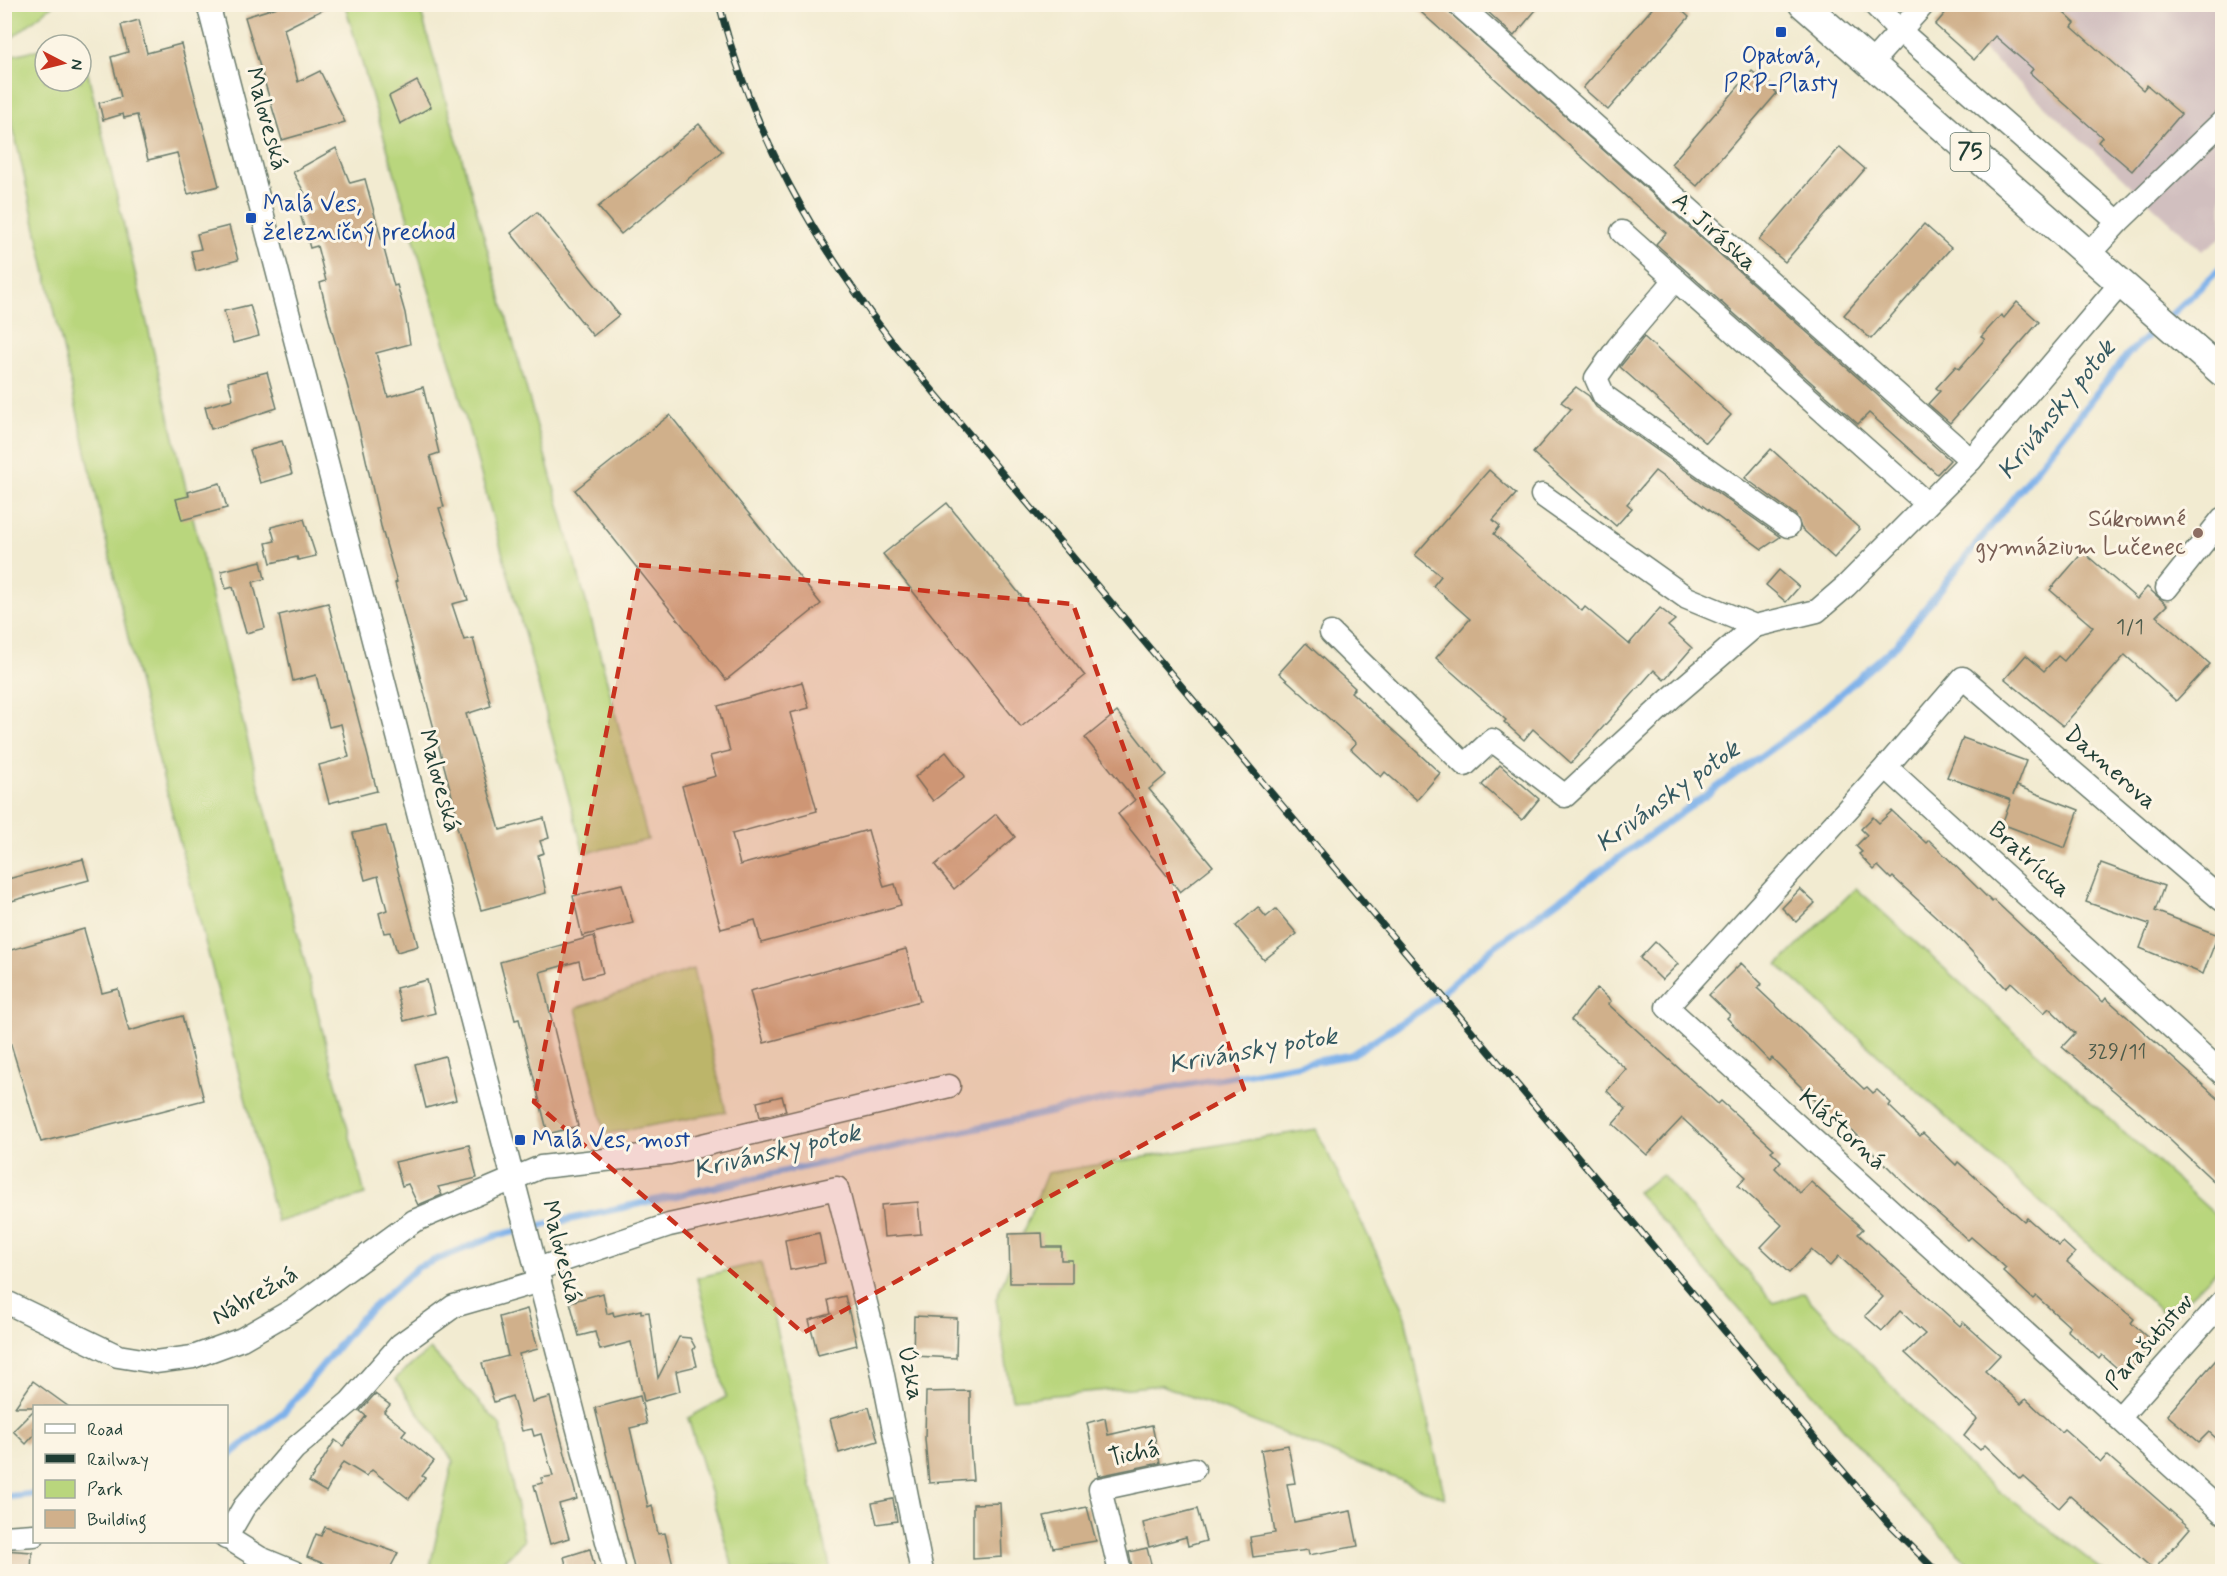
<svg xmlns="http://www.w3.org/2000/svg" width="2227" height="1576" font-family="Mynerve,sans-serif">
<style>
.industrial{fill:#d1bfbf}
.green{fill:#b9d67d;stroke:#6c8a58;stroke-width:1.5}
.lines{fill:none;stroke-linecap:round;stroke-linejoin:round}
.stream{stroke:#7db1ea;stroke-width:7}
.building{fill:#d0b08b}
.minor-casing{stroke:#697a6b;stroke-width:25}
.major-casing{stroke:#697a6b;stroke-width:31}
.minor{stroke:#fff;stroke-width:22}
.major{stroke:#fff;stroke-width:28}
.rail-casing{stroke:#1f3d34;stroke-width:7}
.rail{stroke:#fcf5e5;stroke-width:4.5;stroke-dasharray:14;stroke-linecap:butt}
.marked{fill:#c8321e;fill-opacity:0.2;stroke:#c8321e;stroke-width:4.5;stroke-dasharray:12 8;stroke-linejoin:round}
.transit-dot{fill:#1a4fb4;stroke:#fcf5e5;stroke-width:2}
.education-dot{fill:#8d6e63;stroke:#fcf5e5;stroke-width:2}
.labels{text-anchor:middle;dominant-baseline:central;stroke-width:6;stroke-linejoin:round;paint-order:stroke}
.number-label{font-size:21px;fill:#4b5a4a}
.shield{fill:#fcf5e5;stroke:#617469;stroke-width:1.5}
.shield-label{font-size:22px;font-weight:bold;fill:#1f3d34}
.transit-label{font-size:24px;fill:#164399;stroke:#fcf5e5;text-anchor:start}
.street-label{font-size:24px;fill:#1f3d34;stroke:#fcf5e5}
.education-label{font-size:24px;fill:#785e54;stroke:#fcf5e5;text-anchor:end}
.water-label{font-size:26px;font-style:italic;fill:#365a62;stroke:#fcf5e5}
</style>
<rect width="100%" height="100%" fill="#fcf5e5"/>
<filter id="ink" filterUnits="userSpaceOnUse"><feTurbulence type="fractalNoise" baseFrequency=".0167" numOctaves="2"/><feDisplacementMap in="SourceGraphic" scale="12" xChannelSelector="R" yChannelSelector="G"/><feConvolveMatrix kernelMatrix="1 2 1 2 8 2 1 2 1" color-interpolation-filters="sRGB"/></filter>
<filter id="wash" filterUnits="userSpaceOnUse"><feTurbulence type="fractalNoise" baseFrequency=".008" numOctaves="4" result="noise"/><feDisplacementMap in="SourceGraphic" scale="24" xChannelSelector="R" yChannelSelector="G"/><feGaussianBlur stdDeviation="1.35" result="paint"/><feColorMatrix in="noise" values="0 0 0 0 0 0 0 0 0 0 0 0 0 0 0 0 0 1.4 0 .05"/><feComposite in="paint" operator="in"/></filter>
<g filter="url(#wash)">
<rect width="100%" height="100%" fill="#f2ebd1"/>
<path class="industrial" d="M1935,5H2222V237L2202,251Z"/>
<g class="green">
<path d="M5,4H53V5L13,37L5,26Z"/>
<path d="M345,5H419L592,623L648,840L584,853L452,368Z"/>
<path d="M80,40L225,653L365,1195L277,1222L134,664L5,91L4,57L45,48V81H81V45H57Z"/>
<path d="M1856,888L2222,1221V1265L2169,1318L1778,965Z"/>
<path d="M693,969L726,1112L605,1134L576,1008Z"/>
<path d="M1316,1129L1403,1308L1445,1498L1162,1385L1012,1399L996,1299L1047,1173Z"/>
<path d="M1662,1175L1774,1303L1803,1293L1974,1472L2104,1571H1976L1905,1499L1637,1192Z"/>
<path d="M761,1262L831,1571H734L688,1418L726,1397L697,1278Z"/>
<path d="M430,1349L500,1425L524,1541L493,1571H429L453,1461L395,1379Z"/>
</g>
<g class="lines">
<g class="stream">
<path d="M2169,317L2222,267"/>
<path d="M226,1458L285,1411L361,1318L418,1267L495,1236L1118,1097L1351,1055L1427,1006L1492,948L1806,724L1896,645L2128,354L2159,326"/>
<path d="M4,1497L34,1494"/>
</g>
</g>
<g id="blocks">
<g class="building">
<path d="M287,4H334L284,29L298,82L320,71L345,122L282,140L245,17Z"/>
<path d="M1412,4H1440L1950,460L1937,474L1869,413L1858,424L1656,244L1666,233L1652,220Z"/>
<path d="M1491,4H1541L1514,36L1486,10Z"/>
<path d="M1656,4H1675L1689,17L1608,110L1583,88Z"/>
<path d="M1953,4H2054L2075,23L2072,27L2143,90L2147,85L2181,114L2132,171L2098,142L2102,137L2030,73L2033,69L1995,36L1974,60L1935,25Z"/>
<path d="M139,20L147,53L181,44L219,186L188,194L177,153L148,160L137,115L124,118L123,114L103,120L99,103L121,97L111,57L128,52L121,25Z"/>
<path d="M1752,71L1777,93L1697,186L1671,164Z"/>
<path d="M417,81L431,107L400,124L389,96Z"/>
<path d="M699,124L722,151L621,234L598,207Z"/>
<path d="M1840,147L1865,169L1785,262L1759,240Z"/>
<path d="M336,148L350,183L365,179L394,286L397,285L405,313L410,344L376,353L388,397L423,387L439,453L430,456L444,507L439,508L468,600L452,604L464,640L473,638L491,706L466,714L500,830L544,818L549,838L540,841L544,853L538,855L546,893L481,910L456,823L459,822L395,583L397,582L381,526L358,424L329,320L320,283L326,281L317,246L310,248L300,213L314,210L293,172Z"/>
<path d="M537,212L619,315L593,336L511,233Z"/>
<path d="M1924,224L1951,248L1871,339L1844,315Z"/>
<path d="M229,226L238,260L196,271L191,251L201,249L197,234Z"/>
<path d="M2017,302L2039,322L1950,423L1928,404L1940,391L1936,388L1956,366L1959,369L1985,339L1981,337L2001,315L2004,318Z"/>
<path d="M250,305L259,336L233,343L224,311Z"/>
<path d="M1644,337L1731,415L1706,443L1620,367Z"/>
<path d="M267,372L277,408L211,429L205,407L233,399L228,382Z"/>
<path d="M1576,387L1589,396L1596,407L1780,537L1762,549L1655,471L1627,504L1632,508L1616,526L1533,453L1571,409L1561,402Z"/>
<path d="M670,415L821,604L726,680L575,490Z"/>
<path d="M282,441L292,474L260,483L250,450Z"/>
<path d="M1771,449L1860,529L1834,558L1801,528L1796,515L1745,478Z"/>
<path d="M1489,470L1516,494L1493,520L1500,526L1494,534L1582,611L1585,607L1629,644L1660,608L1675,620L1668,626L1692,648L1664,680L1654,670L1571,763L1533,729L1524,740L1504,722L1506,720L1436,658L1470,619L1433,586L1441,576L1415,555Z"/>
<path d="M220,483L227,508L182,520L176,499L189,496L188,492Z"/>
<path d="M947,503L1085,676L1021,727L883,554Z"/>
<path d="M304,519L316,556L298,560L297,557L271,563L266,543L275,541L271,527Z"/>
<path d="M2083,552L2137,599L2147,587L2167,605L2156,616L2210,664L2176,701L2125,655L2063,726L2005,679L2026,655L2044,671L2058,656L2064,661L2093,627L2050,590Z"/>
<path d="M261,561L265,579L253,582L265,628L246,633L233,587L226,589L221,571Z"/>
<path d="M1779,570L1799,587L1786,602L1766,585Z"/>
<path d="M328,603L377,791L329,803L319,765L349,757L341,724L329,727L316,675L293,681L279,615Z"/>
<path d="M1306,643L1355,688L1351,692L1440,773L1417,800L1385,772L1381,777L1351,749L1356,743L1279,673Z"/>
<path d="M802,682L809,708L790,713L817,811L732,834L740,865L868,830L884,887L895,884L901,905L761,943L755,920L721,929L682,786L716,776L710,756L730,751L718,706Z"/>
<path d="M1117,712L1166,775L1149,789L1213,866L1180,892L1118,814L1135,800L1085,738Z"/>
<path d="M1963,738L2026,761L2013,795L2017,786L2079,810L2065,848L2002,824L2011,800L1947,777Z"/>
<path d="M946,752L965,776L933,801L915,777Z"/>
<path d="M1500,765L1539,799L1522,820L1482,785Z"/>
<path d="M1892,811L1926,843L1929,840L1992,902L1994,900L2103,1002L2106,998L2223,1103V1190L2152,1123L2062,1047L2075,1033L2049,1008L2044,1013L2011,982L2006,988L1957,936L1893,877L1891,879L1878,866L1874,870L1859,854L1862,852L1856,846L1867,835L1861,829L1873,817L1879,823Z"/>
<path d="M996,814L1015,837L954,889L935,865Z"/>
<path d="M386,826L418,946L397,952L391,932L384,933L379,913L387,910L378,876L365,880L353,833Z"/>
<path d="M83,859L89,880L4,903V880Z"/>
<path d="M2101,863L2164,886L2155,911L2218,935L2203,974L2140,948L2149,924L2086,902Z"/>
<path d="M622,884L633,923L582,936L573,896Z"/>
<path d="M1800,889L1815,903L1796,922L1782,908Z"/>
<path d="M1258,907L1266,917L1276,909L1297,934L1264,960L1236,926Z"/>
<path d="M84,929L102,993L118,989L129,1031L182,1016L204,1100L41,1142L4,1022V952Z"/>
<path d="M594,936L603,973L583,978L579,961L540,972L578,1126L548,1134L519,1019L515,1020L500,962Z"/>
<path d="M1655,942L1678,964L1662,980L1640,958Z"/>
<path d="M906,949L920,1001L764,1043L750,991Z"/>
<path d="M1741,963L1762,984L1757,988L1864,1089L1867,1087L1873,1093L1877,1090L1891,1103L1889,1106L1920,1136L1923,1133L1956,1165L1958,1162L2024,1221L2027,1218L2059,1246L2063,1242L2075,1253L2067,1262L2134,1319L2131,1323L2154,1343L2125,1375L2102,1355L2099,1359L2067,1330L2070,1327L2036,1296L2033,1299L2003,1271L2006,1268L1993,1256L1971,1237L1968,1240L1907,1186L1838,1117L1834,1120L1772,1058L1769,1061L1727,1018L1730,1015L1709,995Z"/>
<path d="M427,980L435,1013L404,1021L396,988Z"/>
<path d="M1597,988L1611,1001L1608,1004L1718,1104L1721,1101L1774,1149L1771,1151L1781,1161L1775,1168L1800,1193L1811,1182L1863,1229L1858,1234L1960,1326L1963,1322L2000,1355L1985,1371L2021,1404L2026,1399L2061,1432L2064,1429L2101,1462L2107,1455L2190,1528L2154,1570L2070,1496L2059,1508L2023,1476L2020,1479L1985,1445L1980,1450L1964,1436L1977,1419L1905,1353L1925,1334L1900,1311L1882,1331L1865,1316L1883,1297L1839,1256L1830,1266L1811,1250L1789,1273L1761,1247L1782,1225L1738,1185L1746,1177L1682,1118L1647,1155L1613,1124L1626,1109L1607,1091L1626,1069L1571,1020Z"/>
<path d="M445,1056L456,1100L426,1108L415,1064Z"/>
<path d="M782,1096L786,1111L760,1117L757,1102Z"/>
<path d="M469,1145L477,1178L438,1187L442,1195L418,1205L408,1184L402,1186L395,1162Z"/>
<path d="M918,1202L921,1234L884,1237L881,1205Z"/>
<path d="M819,1233L825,1263L790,1270L785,1240Z"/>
<path d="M1042,1233L1043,1247H1061V1260H1072V1283H1010L1009,1234Z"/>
<path d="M603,1293L607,1314L613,1312L614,1316L641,1310V1313L649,1312L658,1378L679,1337L690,1338L695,1347L693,1350L697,1366L676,1371L680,1391L644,1401L631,1342L600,1350L595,1332L579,1336L570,1302Z"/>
<path d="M845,1296L857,1345L818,1355L809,1320L831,1314L828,1300Z"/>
<path d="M527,1309L538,1349L519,1354L532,1402L550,1397L577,1499L559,1504L569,1538L550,1544L534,1485L543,1483L541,1478L553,1476L541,1434L534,1436L532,1429L522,1431L512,1396L494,1402L482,1363L508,1356L499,1317Z"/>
<path d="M914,1316L957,1318L956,1358L913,1356Z"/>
<path d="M2223,1352V1444L2209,1432L2199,1442L2167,1415Z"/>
<path d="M33,1381L69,1407H15Z"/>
<path d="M970,1391V1444L973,1480L929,1483L925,1439L926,1392Z"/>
<path d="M375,1394L390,1405L384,1412L406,1430L402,1435L434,1461L422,1476L425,1478L409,1499L372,1470L366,1476L343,1462L326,1492L309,1482L335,1440L343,1446L366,1416L360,1411Z"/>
<path d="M640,1396L647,1424L630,1428L648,1507L652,1505L658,1534L665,1533L673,1565L646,1572H635L595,1408Z"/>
<path d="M869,1407L878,1441L839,1453L830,1419Z"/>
<path d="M34,1410V1435L26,1444L13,1431Z"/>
<path d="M1105,1418L1108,1435L1152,1425L1160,1463L1098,1476L1087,1423Z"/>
<path d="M1288,1445L1295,1483L1287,1484L1294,1522L1351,1511L1358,1546L1309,1555L1308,1550L1253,1557L1250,1537L1275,1533L1261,1450Z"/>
<path d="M893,1499L897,1521L877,1524L872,1503Z"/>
<path d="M1000,1503L1002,1557L973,1559V1504Z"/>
<path d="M1087,1507L1096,1541L1053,1548L1044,1516Z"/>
<path d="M1197,1509L1206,1541L1188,1546L1186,1537L1149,1547L1143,1523Z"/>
<path d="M325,1527L398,1553L388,1572H345L307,1557L316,1534L321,1536Z"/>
<path d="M1147,1548L1153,1572H1133L1129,1552Z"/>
<path d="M590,1549L596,1572H568L564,1557Z"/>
<path d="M4,1550L32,1552L31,1572H4Z"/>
</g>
</g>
</g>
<g filter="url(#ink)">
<use href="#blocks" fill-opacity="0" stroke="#697a6b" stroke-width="1.5"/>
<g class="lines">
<g class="minor-casing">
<g id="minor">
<path d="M208,4L615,1572"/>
<path d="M1458,4L1971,460"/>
<path d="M1874,4L1900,31L2118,222L2088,255"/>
<path d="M1870,64L1924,4"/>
<path d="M2118,222L2222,122"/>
<path d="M1622,232L1926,503"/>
<path d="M1675,280L1618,347L1596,378L1604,396L1788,526"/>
<path d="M1542,495L1687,598L1755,626L1817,611L1846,586L1971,460L2121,283"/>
<path d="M2167,588L2222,519"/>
<path d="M1331,633L1465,765L1492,740L1565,796L1671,698L1755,626"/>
<path d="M1886,767L1667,1007L2222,1512"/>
<path d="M2222,900L1963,678L1886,767L2222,1073"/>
<path d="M537,1269L669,1225L837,1188L879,1355L922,1572"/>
<path d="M4,1301L118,1356L155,1362L193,1357L242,1339L294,1309L414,1221L541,1167L669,1153L949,1086"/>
<path d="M2119,1418L2222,1302"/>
<path d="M4,1537L34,1535"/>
<path d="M226,1538L244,1507L294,1449L350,1402L400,1345L454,1306L540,1281"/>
<path d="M228,1538L260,1558L294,1572"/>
<path d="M1120,1572L1100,1489L1194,1469"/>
</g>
</g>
<g class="major-casing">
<path id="major" d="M1803,4L2222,372"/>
</g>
<use href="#minor" class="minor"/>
<use href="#major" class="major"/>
<g class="rail-casing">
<path id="rail" d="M719,4C753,136 814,241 896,347L1813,1436L1887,1522L1937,1572"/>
</g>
<use href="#rail" class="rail"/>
</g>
</g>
<path class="marked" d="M639,565L1073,604L1244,1089L803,1333L534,1102Z"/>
<g class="transit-dot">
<rect x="1775" y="26" width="12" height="12" rx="3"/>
<rect x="245" y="212" width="12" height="12" rx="3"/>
<rect x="514" y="1134" width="12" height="12" rx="3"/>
</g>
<circle class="education-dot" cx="2198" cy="533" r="6"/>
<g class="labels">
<g class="number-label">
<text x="2130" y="627">1/1</text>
<text x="2117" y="1052">329/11</text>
</g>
<rect class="shield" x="1950.5" y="133" width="39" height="38" rx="4.5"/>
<g class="shield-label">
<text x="1970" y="152">75</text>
</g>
<g class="transit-label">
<text x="1781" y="56" text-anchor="middle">Opatová,<tspan x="1781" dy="28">PRP-Plasty</tspan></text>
<text x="263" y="204">Malá Ves,<tspan x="263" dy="28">železničný prechod</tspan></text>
<text x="532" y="1140">Malá Ves, most</text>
</g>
<g class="street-label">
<text transform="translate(266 119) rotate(75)">Maloveská</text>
<text transform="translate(1714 232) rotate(42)">A. Jiráska</text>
<text transform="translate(2110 768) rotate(41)">Daxnerova</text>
<text transform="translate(439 781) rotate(75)">Maloveská</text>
<text transform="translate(2029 860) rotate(42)">Bratrícka</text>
<text transform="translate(1842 1130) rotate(42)">Kláštorná</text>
<text transform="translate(561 1252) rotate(76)">Maloveská</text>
<text transform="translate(255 1296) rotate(-30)">Nábrežná</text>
<text transform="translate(2150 1342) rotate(-48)">Parašutistov</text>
<text transform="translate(910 1373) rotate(78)">Úzka</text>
<text transform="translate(1134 1454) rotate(-12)">Tichá</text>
</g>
<g class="education-label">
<text x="2186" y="519">Súkromné<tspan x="2186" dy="28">gymnázium Lučenec</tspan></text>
</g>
<g class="water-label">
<text transform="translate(2057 410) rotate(-51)">Krivánsky potok</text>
<text transform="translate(1668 797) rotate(-36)">Krivánsky potok</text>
<text transform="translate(1253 1051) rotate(-10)">Krivánsky potok</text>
<text transform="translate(777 1152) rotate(-13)">Krivánsky potok</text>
</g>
</g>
<rect width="2227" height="1576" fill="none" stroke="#fcf5e5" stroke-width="24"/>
<rect x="33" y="1405" width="195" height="138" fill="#fcf5e5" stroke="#a4ab9e" stroke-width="1.5"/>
<rect x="45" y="1424" width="30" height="9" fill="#ffffff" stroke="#a4ab9e" stroke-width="1.5"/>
<text x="87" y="1435" font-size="18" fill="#1f3d34">Road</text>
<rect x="45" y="1454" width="30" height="9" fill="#1f3d34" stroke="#a4ab9e" stroke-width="1.5"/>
<text x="87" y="1465" font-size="18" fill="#1f3d34">Railway</text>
<rect x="45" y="1480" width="30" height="18" fill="#b9d67d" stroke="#a4ab9e" stroke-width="1.5"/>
<text x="87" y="1495" font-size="18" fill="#1f3d34">Park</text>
<rect x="45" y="1510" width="30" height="18" fill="#d0b08b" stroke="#a4ab9e" stroke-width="1.5"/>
<text x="87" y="1525" font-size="18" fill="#1f3d34">Building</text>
<g transform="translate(63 63) rotate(97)"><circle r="28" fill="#fcf5e5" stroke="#a4ab9e" stroke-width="1.5"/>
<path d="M0-4.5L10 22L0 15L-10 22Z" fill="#c8321e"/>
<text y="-9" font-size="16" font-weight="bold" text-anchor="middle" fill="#1f3d34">N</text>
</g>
</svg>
